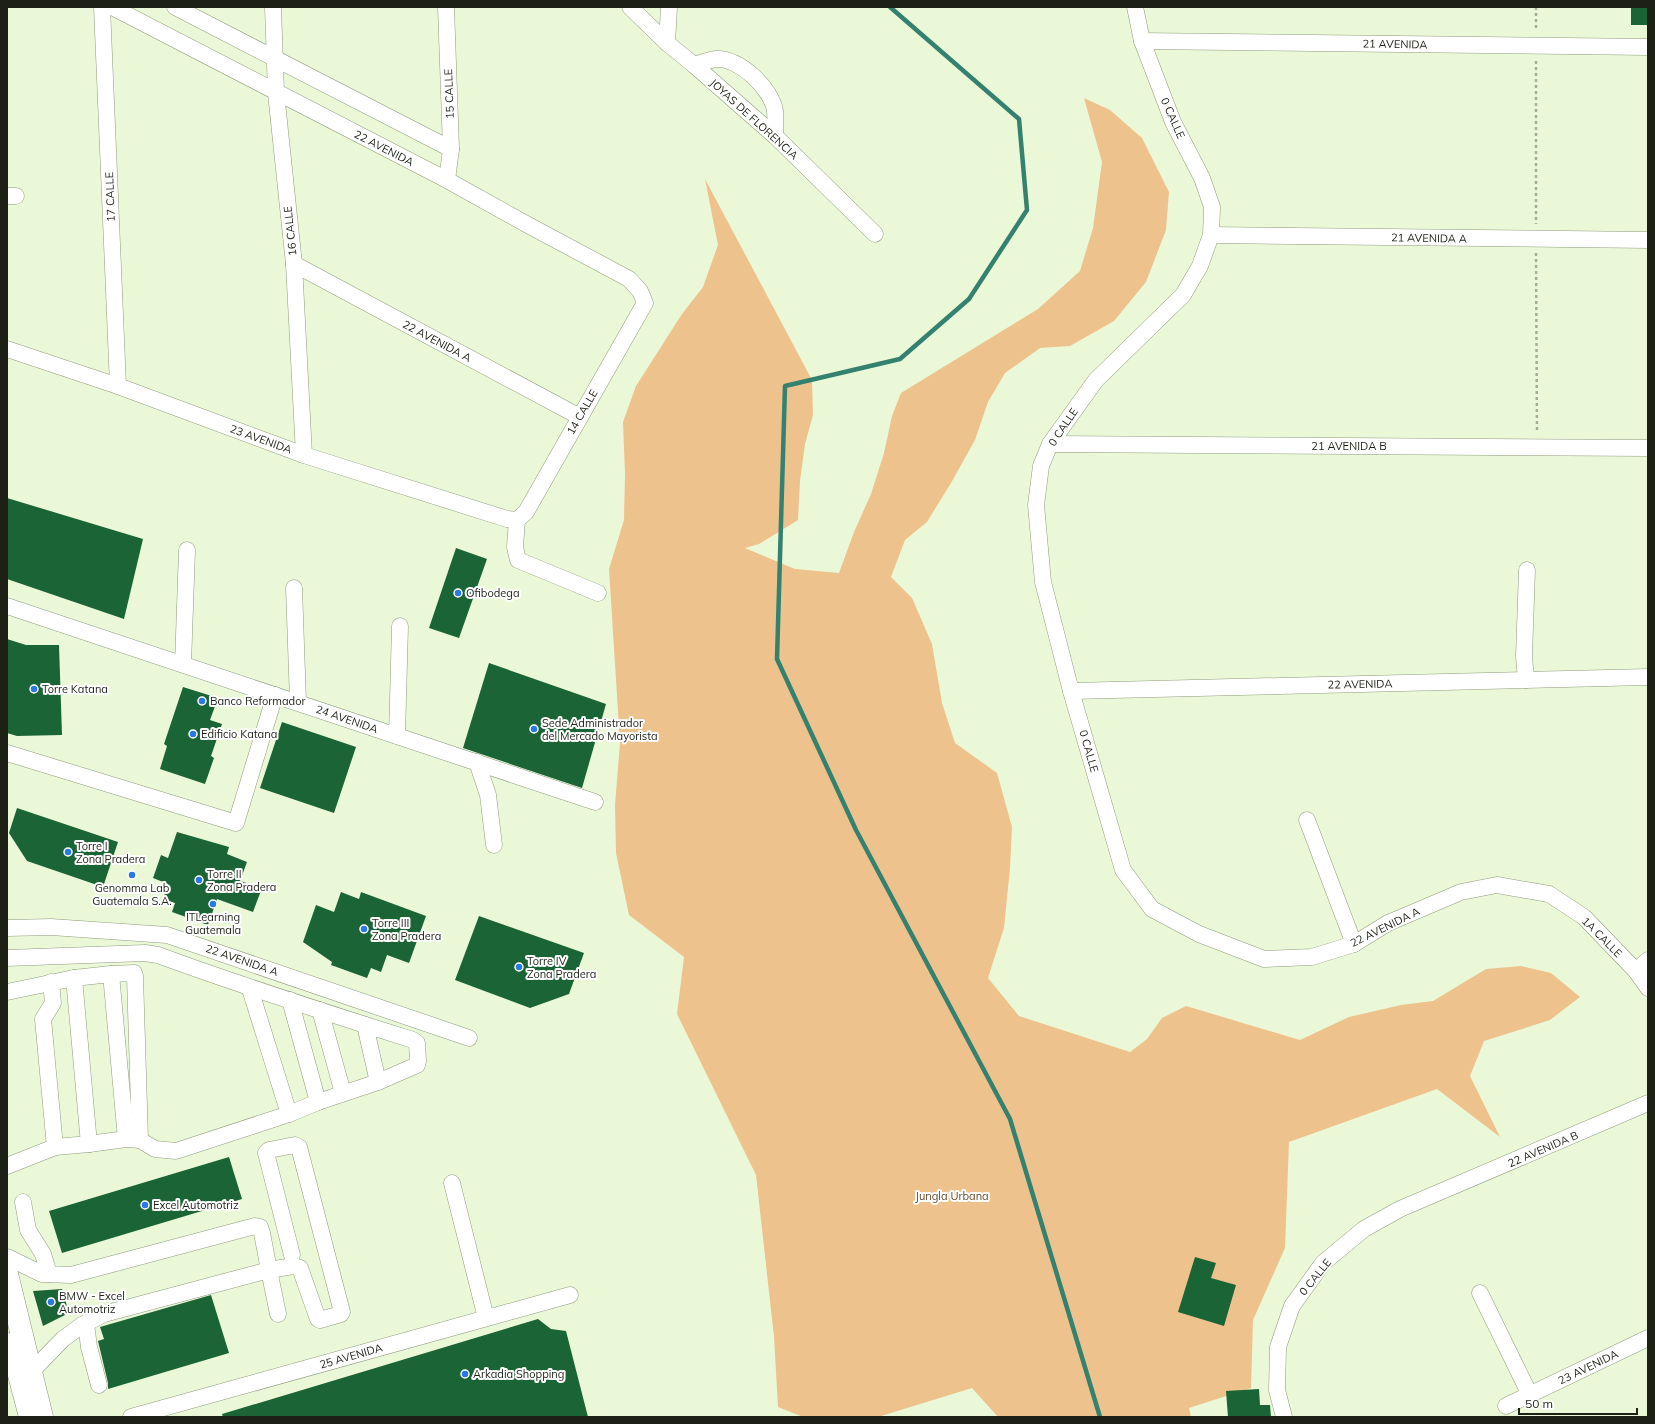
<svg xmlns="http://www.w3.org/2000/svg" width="1655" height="1424" font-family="Mulish,sans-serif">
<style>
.green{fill:#eec28d}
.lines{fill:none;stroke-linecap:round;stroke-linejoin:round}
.stream{stroke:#34816f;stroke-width:4.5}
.building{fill:#1b6435}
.minor-casing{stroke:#8f9b7d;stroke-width:17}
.highway-casing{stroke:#8f9b7d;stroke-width:23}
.path{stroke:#a4ae96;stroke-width:2.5;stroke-dasharray:3 3;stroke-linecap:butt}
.minor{stroke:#fff;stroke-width:16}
.highway{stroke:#fff;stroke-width:22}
.poi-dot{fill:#2a78e4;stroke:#fff;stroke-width:1.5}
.labels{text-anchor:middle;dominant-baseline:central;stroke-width:4;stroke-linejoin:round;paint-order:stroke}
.street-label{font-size:11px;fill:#1c2015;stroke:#fff}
.poi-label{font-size:11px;fill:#1c2015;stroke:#fff;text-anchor:start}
.park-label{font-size:11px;fill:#654925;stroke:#fff}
</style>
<rect width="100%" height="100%" fill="#ebf8d8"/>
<path class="green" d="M1084,98L1110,110L1142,138L1169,192L1166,230L1146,282L1114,321L1070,346L1040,348L1005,373L988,402L975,440L951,483L927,522L905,540L891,577L912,598L932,644L942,703L955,743L997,773L1012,827L1010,868L1004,928L988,978L1019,1016L1130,1052L1147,1039L1162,1018L1186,1006L1300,1040L1349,1017L1401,1005L1433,1001L1486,969L1521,966L1551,973L1580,997L1550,1020L1484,1041L1470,1076L1500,1137L1437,1089L1289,1142L1285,1248L1253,1320L1251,1388L1189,1408L1191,1417H998L972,1388L878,1417H803L778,1407L774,1337L756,1175L677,1014L684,957L629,915L616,853L615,805L620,743L609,569L624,520L625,474L623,422L636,386L682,314L703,287L718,245L705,179L812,380L813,415L805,444L800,481L798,520L759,544L745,548L795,569L839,573L854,532L871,494L884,453L892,416L901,393L1038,309L1080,271L1093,228L1102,162Z"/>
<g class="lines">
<path class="stream" d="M890,7L1019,119L1027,210L969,299L900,359L785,386L777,659L856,830L1010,1119L1100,1417"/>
</g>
<g class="building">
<rect x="1631" y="7" width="17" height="18"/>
<path d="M7,498L143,539L124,619L7,579Z"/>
<path d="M456,548L487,559L459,638L429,628Z"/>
<path d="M7,639L26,645H59L62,735L17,736L7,733Z"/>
<path d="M489,663L606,704L582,788L463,748Z"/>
<path d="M183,687L218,698L210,720L222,724L211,756L214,758L205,784L160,769L167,746L164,744Z"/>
<path d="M282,722L356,747L334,813L260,788Z"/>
<path d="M17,808L118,842L103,887L27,861L9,833Z"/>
<path d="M177,832L229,847L227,854L247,862L240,881L262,888L253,912L217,899L208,925L172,912L175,903L163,899L168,884L153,878L161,855L168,858Z"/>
<path d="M341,892L359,899L361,892L426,916L409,963L387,955L381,972L371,968L367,978L331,965L332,962L303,942L316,905L334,912Z"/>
<path d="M479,916L584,953L569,994L530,1008L455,980Z"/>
<path d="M229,1157L242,1199L62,1253L49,1211Z"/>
<path d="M1195,1257L1216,1263L1211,1278L1236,1285L1224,1326L1178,1312Z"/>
<path d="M62,1289L69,1313L43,1326L33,1291Z"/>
<path d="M211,1295L229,1353L108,1389V1383L98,1341L104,1339L100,1327Z"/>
<path d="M538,1319L551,1329L566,1331L588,1417H223L222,1414Z"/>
<path d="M1259,1389L1260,1405H1270L1271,1417H1228L1226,1391Z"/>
</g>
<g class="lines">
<g class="minor-casing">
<g id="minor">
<path d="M102,7L118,386"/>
<path d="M112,7L447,180L528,225L629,279L640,291L645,303L526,512L517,520"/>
<path d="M175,7L451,149"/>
<path d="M273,7L276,93L294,264L304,455"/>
<path d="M446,7L451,149L447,180"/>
<path d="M630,7L667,43L694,65L775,136L875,234"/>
<path d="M1135,7L1142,41L1173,122L1202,178L1212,207L1211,235L1200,266L1183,295L1096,380L1050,444L1041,466L1036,505L1043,582L1071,691L1123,870L1152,909L1199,934L1264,959L1312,957L1354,944L1388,923L1461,892L1497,885L1549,894L1584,917L1636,971L1648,988"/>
<path d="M1142,41L1648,47"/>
<path d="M667,43L669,7"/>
<path d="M694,65C701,63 709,60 716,59C739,57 772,89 775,111C776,119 775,128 775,136"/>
<path d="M7,196H16"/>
<path d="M1211,235L1648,240"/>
<path d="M294,264L580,417"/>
<path d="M7,349L118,386L304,455L507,519L517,520"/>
<path d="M1050,444L1648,448"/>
<path d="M517,520L515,547L518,560L598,593"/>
<path d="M294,588L298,702"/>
<path d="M7,606L595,802"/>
<path d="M183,664L187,550"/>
<path d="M1526,680L1524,656L1527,570"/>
<path d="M1071,691L1648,677"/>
<path d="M397,736L400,626"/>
<path d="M7,753L236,823L275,695"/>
<path d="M477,762L488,795L494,845"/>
<path d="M1307,820L1354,944"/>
<path d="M7,928L51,927L167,935L469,1038"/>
<path d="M7,958L145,953L158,955C242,986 327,1013 413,1040L417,1043L418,1061L417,1065L378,1082L318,1102L289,1114L176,1151L155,1149L140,1140"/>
<path d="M1636,971L1648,960"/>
<path d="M111,974L134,973L135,976L140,1140L129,1139"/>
<path d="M250,989L289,1114"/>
<path d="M7,992L74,978L111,974L126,1139L89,1144"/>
<path d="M290,1000L318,1102"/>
<path d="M320,1010L343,1093"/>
<path d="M365,1025L378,1082"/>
<path d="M55,1147L89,1144L74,978"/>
<path d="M7,1166L55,1147L43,1019L53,1003L51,982"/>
<path d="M452,1183L486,1318"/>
<path d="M23,1202L28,1230L43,1254L49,1274"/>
<path d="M7,1257L42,1274L71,1275L255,1226L260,1227L262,1233L269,1270L104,1314L82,1325L63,1339L31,1372"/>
<path d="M1480,1293L1530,1395"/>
<path d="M278,1314L269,1270L293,1266L300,1268L318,1319L320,1320L341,1314L342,1312L299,1147L295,1145L269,1150L266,1153L292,1255"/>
<path d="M86,1324L89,1347L99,1385"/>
<path d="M7,1341L27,1417"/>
<path d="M1506,1406L1648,1338"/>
<path d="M131,1417L570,1295"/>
<path d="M1284,1417L1277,1390L1278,1347L1292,1306L1323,1263L1364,1229L1400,1209L1648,1103"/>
</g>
</g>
<g class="highway-casing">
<path id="highway" d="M7,1274L42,1417"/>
</g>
<g class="path">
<path d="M1536,7V30"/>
<path d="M1536,61V224"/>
<path d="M1536,253L1537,432"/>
</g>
<use href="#minor" class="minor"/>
<use href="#highway" class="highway"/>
</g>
<g class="poi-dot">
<circle cx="458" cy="593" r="4"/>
<circle cx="34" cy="689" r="4"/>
<circle cx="202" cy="701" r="4"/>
<circle cx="534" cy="729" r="4"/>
<circle cx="193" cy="734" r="4"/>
<circle cx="68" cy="852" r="4"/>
<circle cx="132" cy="875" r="4"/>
<circle cx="199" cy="880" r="4"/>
<circle cx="213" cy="904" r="4"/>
<circle cx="364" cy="929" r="4"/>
<circle cx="519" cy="967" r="4"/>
<circle cx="145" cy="1205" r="4"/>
<circle cx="51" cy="1302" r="4"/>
<circle cx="465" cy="1374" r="4"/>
</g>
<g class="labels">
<g class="street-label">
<text transform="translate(1395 44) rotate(1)">21 AVENIDA</text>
<text transform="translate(449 94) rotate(-92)">15 CALLE</text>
<text transform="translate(1173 118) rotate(66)">0 CALLE</text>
<text transform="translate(754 119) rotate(42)">JOYAS DE FLORENCIA</text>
<text transform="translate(384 148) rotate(27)">22 AVENIDA</text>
<text transform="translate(110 197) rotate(-92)">17 CALLE</text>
<text transform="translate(290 231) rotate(-96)">16 CALLE</text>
<text transform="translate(1429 238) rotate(1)">21 AVENIDA A</text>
<text transform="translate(437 341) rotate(28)">22 AVENIDA A</text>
<text transform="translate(582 412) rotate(-60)">14 CALLE</text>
<text transform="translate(1063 427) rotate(-56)">0 CALLE</text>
<text transform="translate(261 439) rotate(20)">23 AVENIDA</text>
<text x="1349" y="446">21 AVENIDA B</text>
<text transform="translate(1360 684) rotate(-1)">22 AVENIDA</text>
<text transform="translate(347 719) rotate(19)">24 AVENIDA</text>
<text transform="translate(1089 751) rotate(74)">0 CALLE</text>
<text transform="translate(1385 927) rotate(-26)">22 AVENIDA A</text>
<text transform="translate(1602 937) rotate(45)">1A CALLE</text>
<text transform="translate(242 960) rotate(19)">22 AVENIDA A</text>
<text transform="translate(1543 1149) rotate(-23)">22 AVENIDA B</text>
<text transform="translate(1315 1277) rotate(-51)">0 CALLE</text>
<text transform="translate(351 1356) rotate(-16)">25 AVENIDA</text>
<text transform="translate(1588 1367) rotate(-26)">23 AVENIDA</text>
</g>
<g class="poi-label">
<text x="466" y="593">Ofibodega</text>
<text x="42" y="689">Torre Katana</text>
<text x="210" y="701">Banco Reformador</text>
<text x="542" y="723">Sede Administrador<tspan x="542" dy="13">del Mercado Mayorista</tspan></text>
<text x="201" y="734">Edificio Katana</text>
<text x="76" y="846">Torre I<tspan x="76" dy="13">Zona Pradera</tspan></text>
<text x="207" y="874">Torre II<tspan x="207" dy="13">Zona Pradera</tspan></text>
<text x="132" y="888" text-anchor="middle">Genomma Lab<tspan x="132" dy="13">Guatemala S.A.</tspan></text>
<text x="213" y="917" text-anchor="middle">ITLearning<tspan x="213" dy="13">Guatemala</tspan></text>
<text x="372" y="923">Torre III<tspan x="372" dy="13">Zona Pradera</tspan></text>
<text x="527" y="961">Torre IV<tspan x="527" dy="13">Zona Pradera</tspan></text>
<text x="153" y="1205">Excel Automotriz</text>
<text x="59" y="1296">BMW - Excel<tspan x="59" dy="13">Automotriz</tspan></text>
<text x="473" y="1374">Arkadia Shopping</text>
</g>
<g class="park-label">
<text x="952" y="1196">Jungla Urbana</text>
</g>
</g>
<rect width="1655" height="1424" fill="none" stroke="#1c2015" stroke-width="16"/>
<path d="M1519 1408v6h118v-6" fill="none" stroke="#1c2015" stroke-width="2"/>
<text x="1525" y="1408" font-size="12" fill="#1c2015" stroke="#ffffff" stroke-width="3" paint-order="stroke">50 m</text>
</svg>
